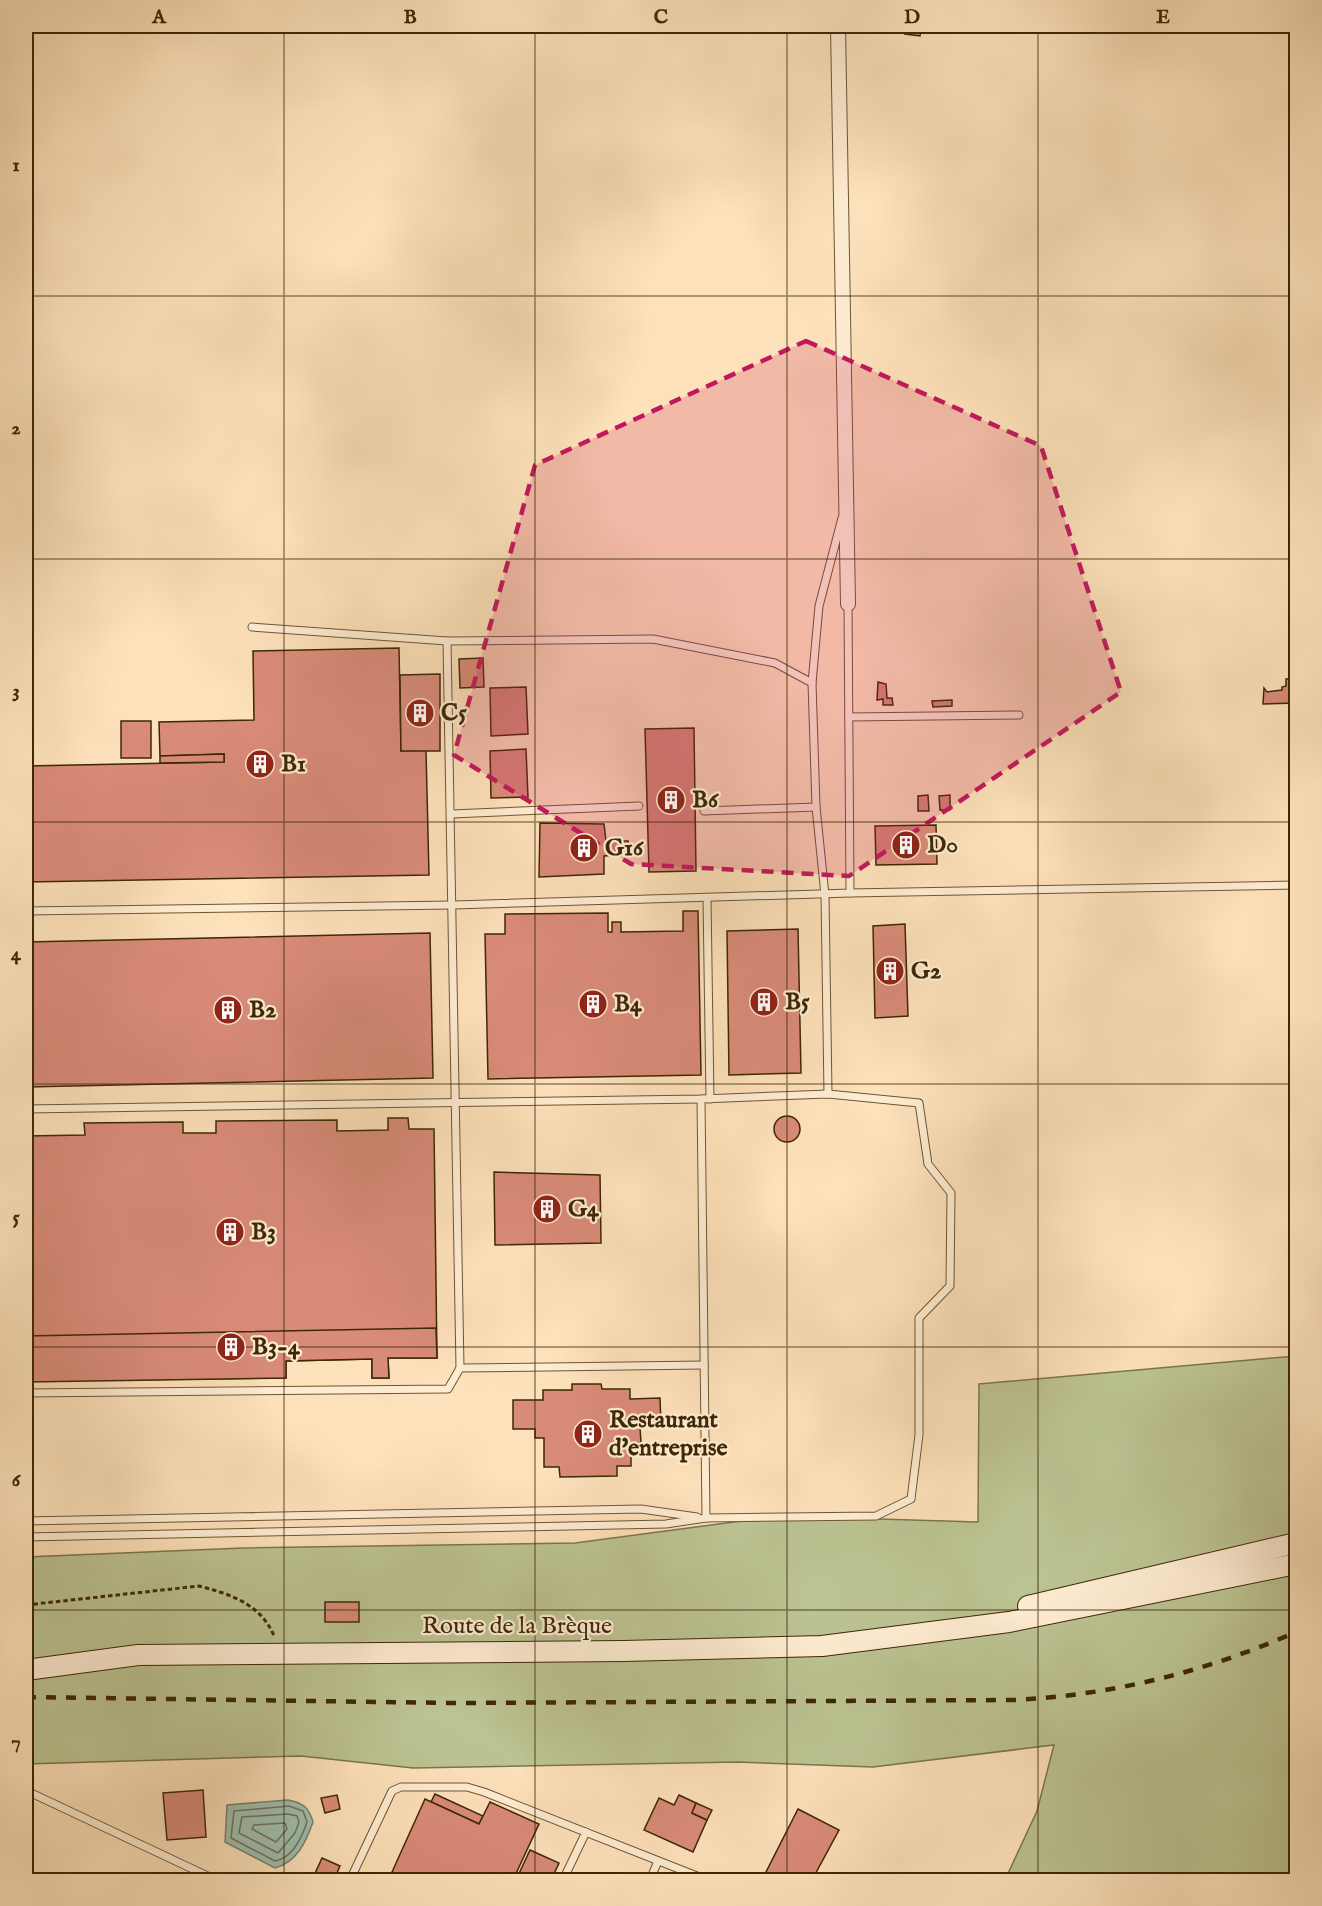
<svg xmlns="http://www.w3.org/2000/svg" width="1322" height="1906" font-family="'IM FELL English',serif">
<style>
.green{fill:#bcc392;stroke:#7c754c;stroke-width:1.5}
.water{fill:#9fbeaf;stroke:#78826b;stroke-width:1.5}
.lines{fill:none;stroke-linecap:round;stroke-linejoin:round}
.shore{stroke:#6e725a;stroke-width:1.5}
.building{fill:#d98b79;stroke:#3d2705;stroke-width:1.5}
.service-casing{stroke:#6d5632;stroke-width:9}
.minor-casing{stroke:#6d5632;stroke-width:16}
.secondary-casing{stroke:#3d2705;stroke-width:22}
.path{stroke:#3d2705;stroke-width:3;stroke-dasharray:4.5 3;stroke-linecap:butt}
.service{stroke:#feecd2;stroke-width:7}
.minor{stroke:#feecd2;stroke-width:14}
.secondary{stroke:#feecd2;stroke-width:20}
.rail{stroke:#3d2705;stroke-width:4.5;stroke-dasharray:10 10;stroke-linecap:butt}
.marked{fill:#c2185b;fill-opacity:0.2;stroke:#c2185b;stroke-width:4.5;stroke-dasharray:12 8;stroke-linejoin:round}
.grid{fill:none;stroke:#3d2705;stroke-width:1.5;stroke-opacity:0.55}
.labels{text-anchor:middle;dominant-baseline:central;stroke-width:4.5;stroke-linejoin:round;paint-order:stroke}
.poi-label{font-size:24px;font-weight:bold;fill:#3d2705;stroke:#feecd2;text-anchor:start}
.street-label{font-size:24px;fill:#3d2705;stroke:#feecd2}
.neatline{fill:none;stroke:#3d2705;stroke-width:2}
.grid-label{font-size:20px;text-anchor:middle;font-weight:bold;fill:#3d2705}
</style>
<rect width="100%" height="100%" fill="#fde1ba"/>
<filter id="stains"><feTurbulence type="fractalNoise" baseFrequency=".00333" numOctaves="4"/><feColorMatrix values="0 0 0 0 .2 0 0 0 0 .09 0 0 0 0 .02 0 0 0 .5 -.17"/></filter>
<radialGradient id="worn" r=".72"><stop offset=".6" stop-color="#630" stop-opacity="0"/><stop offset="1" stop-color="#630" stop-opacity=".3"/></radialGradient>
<path class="green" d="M1296,1356V1880H1005L1037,1811L1054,1745L873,1767L737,1762L413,1768L301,1756L26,1764V1557L243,1548L575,1543L779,1516L978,1522L979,1384Z"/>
<path class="water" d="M288,1800C303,1803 309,1807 313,1822C306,1842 297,1862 275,1868L225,1842L227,1805Z"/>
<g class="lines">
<g class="shore">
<path d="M289,1806L303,1811L307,1822C302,1837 293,1858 275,1861L231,1838L234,1811Z"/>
<path d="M288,1814L297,1816L299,1822L295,1833L278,1853L239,1833L242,1817Z"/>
<path d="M285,1823L287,1829L276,1842L252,1829L254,1825Z"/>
</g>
</g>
<g class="building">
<path d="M907,26H921L920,36L905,34Z"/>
<path d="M399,648L401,751L426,750L429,875L26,882V766L224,762V754L160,756L159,722L254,720L253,651Z"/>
<path d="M483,658L484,687L460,688L459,659Z"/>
<path d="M440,674V751H401L400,675Z"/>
<path d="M1286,679H1296V703L1263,704L1264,688L1267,692L1282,690V687L1286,686Z"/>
<path d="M878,682L886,684L887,698H892L893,705H883V699L877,700Z"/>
<path d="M526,687L528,734L491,736L490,688Z"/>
<path d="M952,700V706L933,707L932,701Z"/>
<rect x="121" y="721" width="30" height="37"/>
<path d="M694,728L696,871L649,872L645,729Z"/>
<path d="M526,749L528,797L491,798L490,751Z"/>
<path d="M224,754V762L160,763V756Z"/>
<path d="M928,795L929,811H918V796Z"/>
<path d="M950,795V810H940L939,796Z"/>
<path d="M540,823L604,824L606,841H628L629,854L604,856V874L539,877Z"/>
<path d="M936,825L937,864L876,865L875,826Z"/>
<path d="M683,911H698L701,1075L488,1079L485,934H505V914L608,913V932H612V922H621V932L683,931Z"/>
<path d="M905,924L908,1016L875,1018L873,926Z"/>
<path d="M798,929L801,1073L729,1075L727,931Z"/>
<path d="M430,933L433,1078L26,1087V942Z"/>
<circle cx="787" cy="1129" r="13"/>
<path d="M388,1118H408L409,1129H434L437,1358H388L389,1378H372V1359L286,1361V1378L26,1381V1136L85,1135L84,1123L183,1122V1133H216V1121L337,1120V1131L388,1130Z"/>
<path d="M494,1172L600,1175L601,1243L495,1245Z"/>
<path d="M436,1328L437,1358H388L389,1378H372V1359L286,1361V1378L26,1382V1336Z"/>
<path d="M572,1384H601L602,1389H630V1399L660,1398L661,1427H640L641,1443L631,1444V1466H617V1476L560,1477L559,1467H544V1438H535V1429H513V1400H543V1390H572Z"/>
<rect x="26" y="1422" width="2" height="36"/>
<rect x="325" y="1602" width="34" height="20"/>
<path d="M203,1790L206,1837L167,1840L163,1793Z"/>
<path d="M435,1794L483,1816L479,1824L431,1802Z"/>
<path d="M337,1795L340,1809L325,1813L321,1798Z"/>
<path d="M679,1795L696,1803L692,1813L707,1820L693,1852L644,1830L659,1798L674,1805Z"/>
<path d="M425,1799L479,1824L490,1802L539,1824L513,1880H411L392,1872Z"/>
<path d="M696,1803L712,1810L707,1820L692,1813Z"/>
<path d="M798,1809L839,1830L812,1880H777L765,1874Z"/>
<path d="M530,1850L559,1863L551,1880H516Z"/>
<path d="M322,1858L340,1866L334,1880H312Z"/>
</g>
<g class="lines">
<g class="service-casing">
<g id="service">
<path d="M252,627L447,641L653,639L775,663L812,683"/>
<path d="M849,717L1019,715"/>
<path d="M704,811L816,807"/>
<path d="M452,814L639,806"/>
<path d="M850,893L1296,885"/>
<path d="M707,898L710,1099"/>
<path d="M26,911L454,905L850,893L848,604"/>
<path d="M828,1094L825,895L816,807L812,683L819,606L842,518"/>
<path d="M701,1099L706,1518"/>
<path d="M26,1109L701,1099L828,1094L919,1103L928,1164L951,1193L950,1286L919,1318V1435L911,1499L876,1516L706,1518L666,1524L26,1537"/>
<path d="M460,1368L704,1365"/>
<path d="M26,1393L448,1389L460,1368L447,641"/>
<path d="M26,1521L641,1509L697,1517"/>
<path d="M29,1792L216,1880"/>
<path d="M350,1880L392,1791L401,1787H467L484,1792L707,1880"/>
<path d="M563,1880L586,1832"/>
<path d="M650,1880L658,1861"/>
</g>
</g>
<g class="minor-casing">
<path id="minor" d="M838,26L848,604"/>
</g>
<g class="secondary-casing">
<g id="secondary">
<path d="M1028,1606L1296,1543"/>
<path d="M26,1670L138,1655L624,1651L822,1646L1009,1622L1296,1564"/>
</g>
</g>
<path class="path" d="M26,1605L199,1586C230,1594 261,1604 274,1636"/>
<use href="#service" class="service"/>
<use href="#minor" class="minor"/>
<use href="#secondary" class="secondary"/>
<path class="rail" d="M26,1697L454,1703L1014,1700C1113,1695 1205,1672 1296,1632"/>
</g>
<path class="marked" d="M806,341L1041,446L1121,692L849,876L631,864L454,755L535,465Z"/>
<path class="grid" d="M284,26V1880M535,26V1880M787,26V1880M1038,26V1880M26,296H1296M26,559H1296M26,822H1296M26,1084H1296M26,1347H1296M26,1610H1296"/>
<defs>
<g id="building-disc" transform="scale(1.5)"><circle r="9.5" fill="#8f2418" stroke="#feecd2"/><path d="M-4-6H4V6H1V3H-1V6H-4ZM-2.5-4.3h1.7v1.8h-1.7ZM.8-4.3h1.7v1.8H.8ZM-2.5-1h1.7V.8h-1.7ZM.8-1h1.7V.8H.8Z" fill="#fff"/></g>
</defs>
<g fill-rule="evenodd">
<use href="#building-disc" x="420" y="713"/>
<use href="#building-disc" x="260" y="764"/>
<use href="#building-disc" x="671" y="800"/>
<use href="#building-disc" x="906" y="845"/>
<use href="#building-disc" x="584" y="848"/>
<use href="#building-disc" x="890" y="971"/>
<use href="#building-disc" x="764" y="1002"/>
<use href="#building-disc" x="593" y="1004"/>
<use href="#building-disc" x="228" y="1010"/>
<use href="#building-disc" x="547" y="1209"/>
<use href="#building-disc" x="230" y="1232"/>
<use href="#building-disc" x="231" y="1347"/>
<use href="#building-disc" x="588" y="1434"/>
</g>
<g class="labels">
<g class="poi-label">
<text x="441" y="713">C5</text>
<text x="281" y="764">B1</text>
<text x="692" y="800">B6</text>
<text x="927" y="845">D0</text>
<text x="605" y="848">G16</text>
<text x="911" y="971">G2</text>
<text x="785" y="1002">B5</text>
<text x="614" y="1004">B4</text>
<text x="249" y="1010">B2</text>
<text x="568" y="1209">G4</text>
<text x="251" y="1232">B3</text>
<text x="252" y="1347">B3-4</text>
<text x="609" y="1420">Restaurant<tspan x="609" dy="28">d'entreprise</tspan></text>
</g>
<g class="street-label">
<text x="517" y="1626">Route de la Brèque</text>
</g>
</g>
<rect width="1322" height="1906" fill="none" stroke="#fde1ba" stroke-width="66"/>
<rect x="33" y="33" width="1256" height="1840" class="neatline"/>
<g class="grid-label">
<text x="159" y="23">A</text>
<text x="410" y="23">B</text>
<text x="661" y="23">C</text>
<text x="912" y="23">D</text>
<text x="1163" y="23">E</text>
<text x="16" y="171">1</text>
<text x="16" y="434">2</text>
<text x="16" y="697">3</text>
<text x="16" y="960">4</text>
<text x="16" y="1223">5</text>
<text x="16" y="1486">6</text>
<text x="16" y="1748">7</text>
</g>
<rect width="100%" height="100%" filter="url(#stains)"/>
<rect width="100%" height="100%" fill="url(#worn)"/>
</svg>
